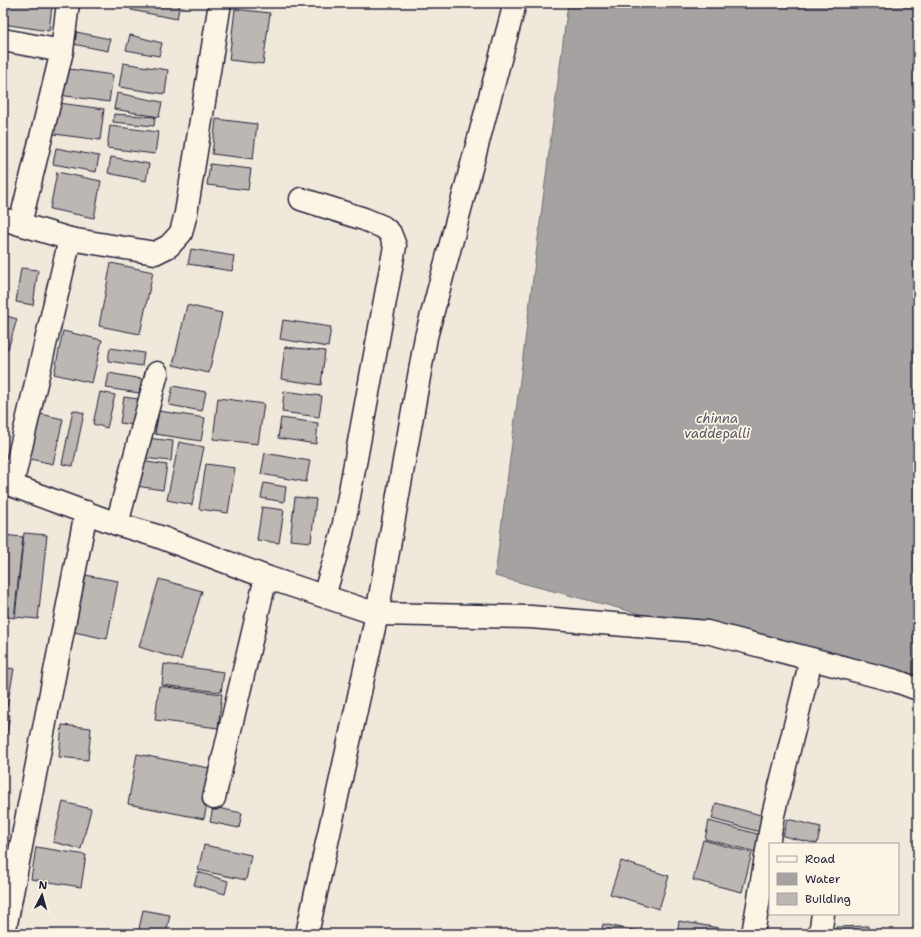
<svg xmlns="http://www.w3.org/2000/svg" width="921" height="937" font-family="'Shantell Sans',sans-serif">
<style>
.water{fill:#a6a2a2;stroke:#716f79}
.building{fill:#bcb7b3;stroke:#22223b}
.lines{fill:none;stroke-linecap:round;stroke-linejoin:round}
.street-casing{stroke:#22223b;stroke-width:25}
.street{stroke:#fcf5e5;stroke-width:22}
.labels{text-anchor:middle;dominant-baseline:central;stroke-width:3.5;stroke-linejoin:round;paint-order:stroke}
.water-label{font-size:13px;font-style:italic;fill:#575564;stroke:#fcf5e5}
</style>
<rect width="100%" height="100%" fill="#efe8db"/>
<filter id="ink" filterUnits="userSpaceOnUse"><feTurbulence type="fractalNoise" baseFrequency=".025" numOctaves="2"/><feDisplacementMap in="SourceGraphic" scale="8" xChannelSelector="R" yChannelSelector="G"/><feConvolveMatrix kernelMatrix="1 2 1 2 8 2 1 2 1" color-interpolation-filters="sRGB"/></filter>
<g filter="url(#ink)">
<path class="water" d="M568,3H918V686L495,576Z"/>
<g class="building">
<path d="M3,3H31L52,6L49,31L3,24Z"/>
<path d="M132,3H180L177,19L131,10Z"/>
<path d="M235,9L270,13L263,64L229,60Z"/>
<path d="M76,32L110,39L108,51L73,44Z"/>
<path d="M130,35L162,43L159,56L126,50Z"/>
<path d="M123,63L168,70L165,94L119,87Z"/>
<path d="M62,68L113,75L109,102L59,95Z"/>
<path d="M117,93L162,102L159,117L114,109Z"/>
<path d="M59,103L104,109L100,140L54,134Z"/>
<path d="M114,114L155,117L154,126L113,122Z"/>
<path d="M216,119L257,124L253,159L212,154Z"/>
<path d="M110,126L158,132L155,154L107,148Z"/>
<path d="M56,148L99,156L96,172L53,164Z"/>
<path d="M111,157L149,164L146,181L108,173Z"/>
<path d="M210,164L251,169L248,190L207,185Z"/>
<path d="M57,172L101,181L94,218L50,209Z"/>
<path d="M191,249L234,256L232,271L188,264Z"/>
<path d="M111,263L153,272L140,334L99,326Z"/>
<path d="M21,268L38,270L33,305L16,302Z"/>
<path d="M187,305L222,313L209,373L173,365Z"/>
<path d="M3,315L17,319L8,349L3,347Z"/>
<path d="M283,320L331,327L328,347L280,339Z"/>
<path d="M63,331L102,340L92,383L54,374Z"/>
<path d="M285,347L325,351L321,385L281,379Z"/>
<path d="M110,348L144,353L142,366L108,361Z"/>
<path d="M109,373L142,379L139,393L106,388Z"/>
<path d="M173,386L206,392L202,411L169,405Z"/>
<path d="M284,391L322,396L319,417L282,412Z"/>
<path d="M100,392L115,395L107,428L93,424Z"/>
<path d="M124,397L138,399L134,425L120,423Z"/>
<path d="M218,398L264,404L258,444L213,439Z"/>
<path d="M73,410L84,413L73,466L62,464Z"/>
<path d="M159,411L205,418L201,441L155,434Z"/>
<path d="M36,413L63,419L53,464L26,458Z"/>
<path d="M281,418L318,423L316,444L278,438Z"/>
<path d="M146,438L173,441L171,461L143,458Z"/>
<path d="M179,442L204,447L192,505L167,500Z"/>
<path d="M265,453L310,461L306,482L261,474Z"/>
<path d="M140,461L167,465L163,490L136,486Z"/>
<path d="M206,464L235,468L228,513L199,509Z"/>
<path d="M264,483L286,487L284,502L261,498Z"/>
<path d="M295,497L316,499L311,542L290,540Z"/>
<path d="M262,507L284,510L279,543L257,540Z"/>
<path d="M24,533L47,535L38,619L15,617Z"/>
<path d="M3,535L23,537L14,618L3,616Z"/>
<path d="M85,575L118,581L107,639L74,632Z"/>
<path d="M159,579L202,591L181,660L139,647Z"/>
<path d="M164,664L224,672L221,692L162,685Z"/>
<path d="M3,667L14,669L7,707L3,706Z"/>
<path d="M159,686L222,694L218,728L155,720Z"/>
<path d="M3,714L10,715L3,755Z"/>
<path d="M62,725L91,728L88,760L59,757Z"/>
<path d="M137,754L214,769L204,819L128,804Z"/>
<path d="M63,802L91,809L81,849L53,842Z"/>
<path d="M716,803L768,817L764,833L712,819Z"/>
<path d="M213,807L242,813L239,828L210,822Z"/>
<path d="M787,819L821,827L817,844L783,836Z"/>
<path d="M709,821L761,835L756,852L705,839Z"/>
<path d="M3,840L13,842L3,886Z"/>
<path d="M703,840L752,853L742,892L693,880Z"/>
<path d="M204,845L251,855L246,880L198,870Z"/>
<path d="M36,847L86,855L81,887L31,879Z"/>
<path d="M621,861L669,876L659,909L610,894Z"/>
<path d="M198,872L228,881L225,894L194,885Z"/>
<path d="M143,910L170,915L166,934H138Z"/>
<path d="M679,921L736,931V934H677Z"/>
<path d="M603,924L637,931L636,934H601Z"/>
<path d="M868,926V934H836V927Z"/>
</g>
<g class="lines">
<g class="street-casing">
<g id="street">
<path d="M3,40L62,51"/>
<path d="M301,199L364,219L383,227L390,233L395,246L348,502L342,534L324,596"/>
<path d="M3,219L70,239L155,253L169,246L181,233L186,213L220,3"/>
<path d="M20,224L62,51L68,3"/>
<path d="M3,482L117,524L157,536L266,577L377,614L531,617L707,632L896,681L918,689"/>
<path d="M12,485L70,239"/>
<path d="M117,524L157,373"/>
<path d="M214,798L266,577"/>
<path d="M4,934L86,512"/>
<path d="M307,934L377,614L426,337L515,3"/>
<path d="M753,934L773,815L811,660"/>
<path d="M820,934L823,914"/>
</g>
</g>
<use href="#street" class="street"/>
</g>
</g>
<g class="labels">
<g class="water-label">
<text x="717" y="418">chinna<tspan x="717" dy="15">vaddepalli</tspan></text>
</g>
</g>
<rect width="921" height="937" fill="none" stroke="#fcf5e5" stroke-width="16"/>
<rect x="8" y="8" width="905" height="921" fill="none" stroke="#22223b" stroke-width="1.5" filter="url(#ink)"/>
<rect x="769" y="843" width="130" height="72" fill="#fcf5e5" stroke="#a5a1a1"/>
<rect x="777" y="856" width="20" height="6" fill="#fcf5e5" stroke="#a5a1a1"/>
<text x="805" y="863" font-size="12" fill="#22223b">Road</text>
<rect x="777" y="873" width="20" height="12" fill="#a6a2a2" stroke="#a5a1a1"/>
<text x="805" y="883" font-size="12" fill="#22223b">Water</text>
<rect x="777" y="893" width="20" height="12" fill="#bcb7b3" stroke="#a5a1a1"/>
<text x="805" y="903" font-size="12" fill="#22223b">Building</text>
<g transform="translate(42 895) rotate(6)" stroke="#fcf5e5" stroke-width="3" paint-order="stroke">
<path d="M0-3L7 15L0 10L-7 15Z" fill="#22223b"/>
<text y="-6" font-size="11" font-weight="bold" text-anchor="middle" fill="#22223b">N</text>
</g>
</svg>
